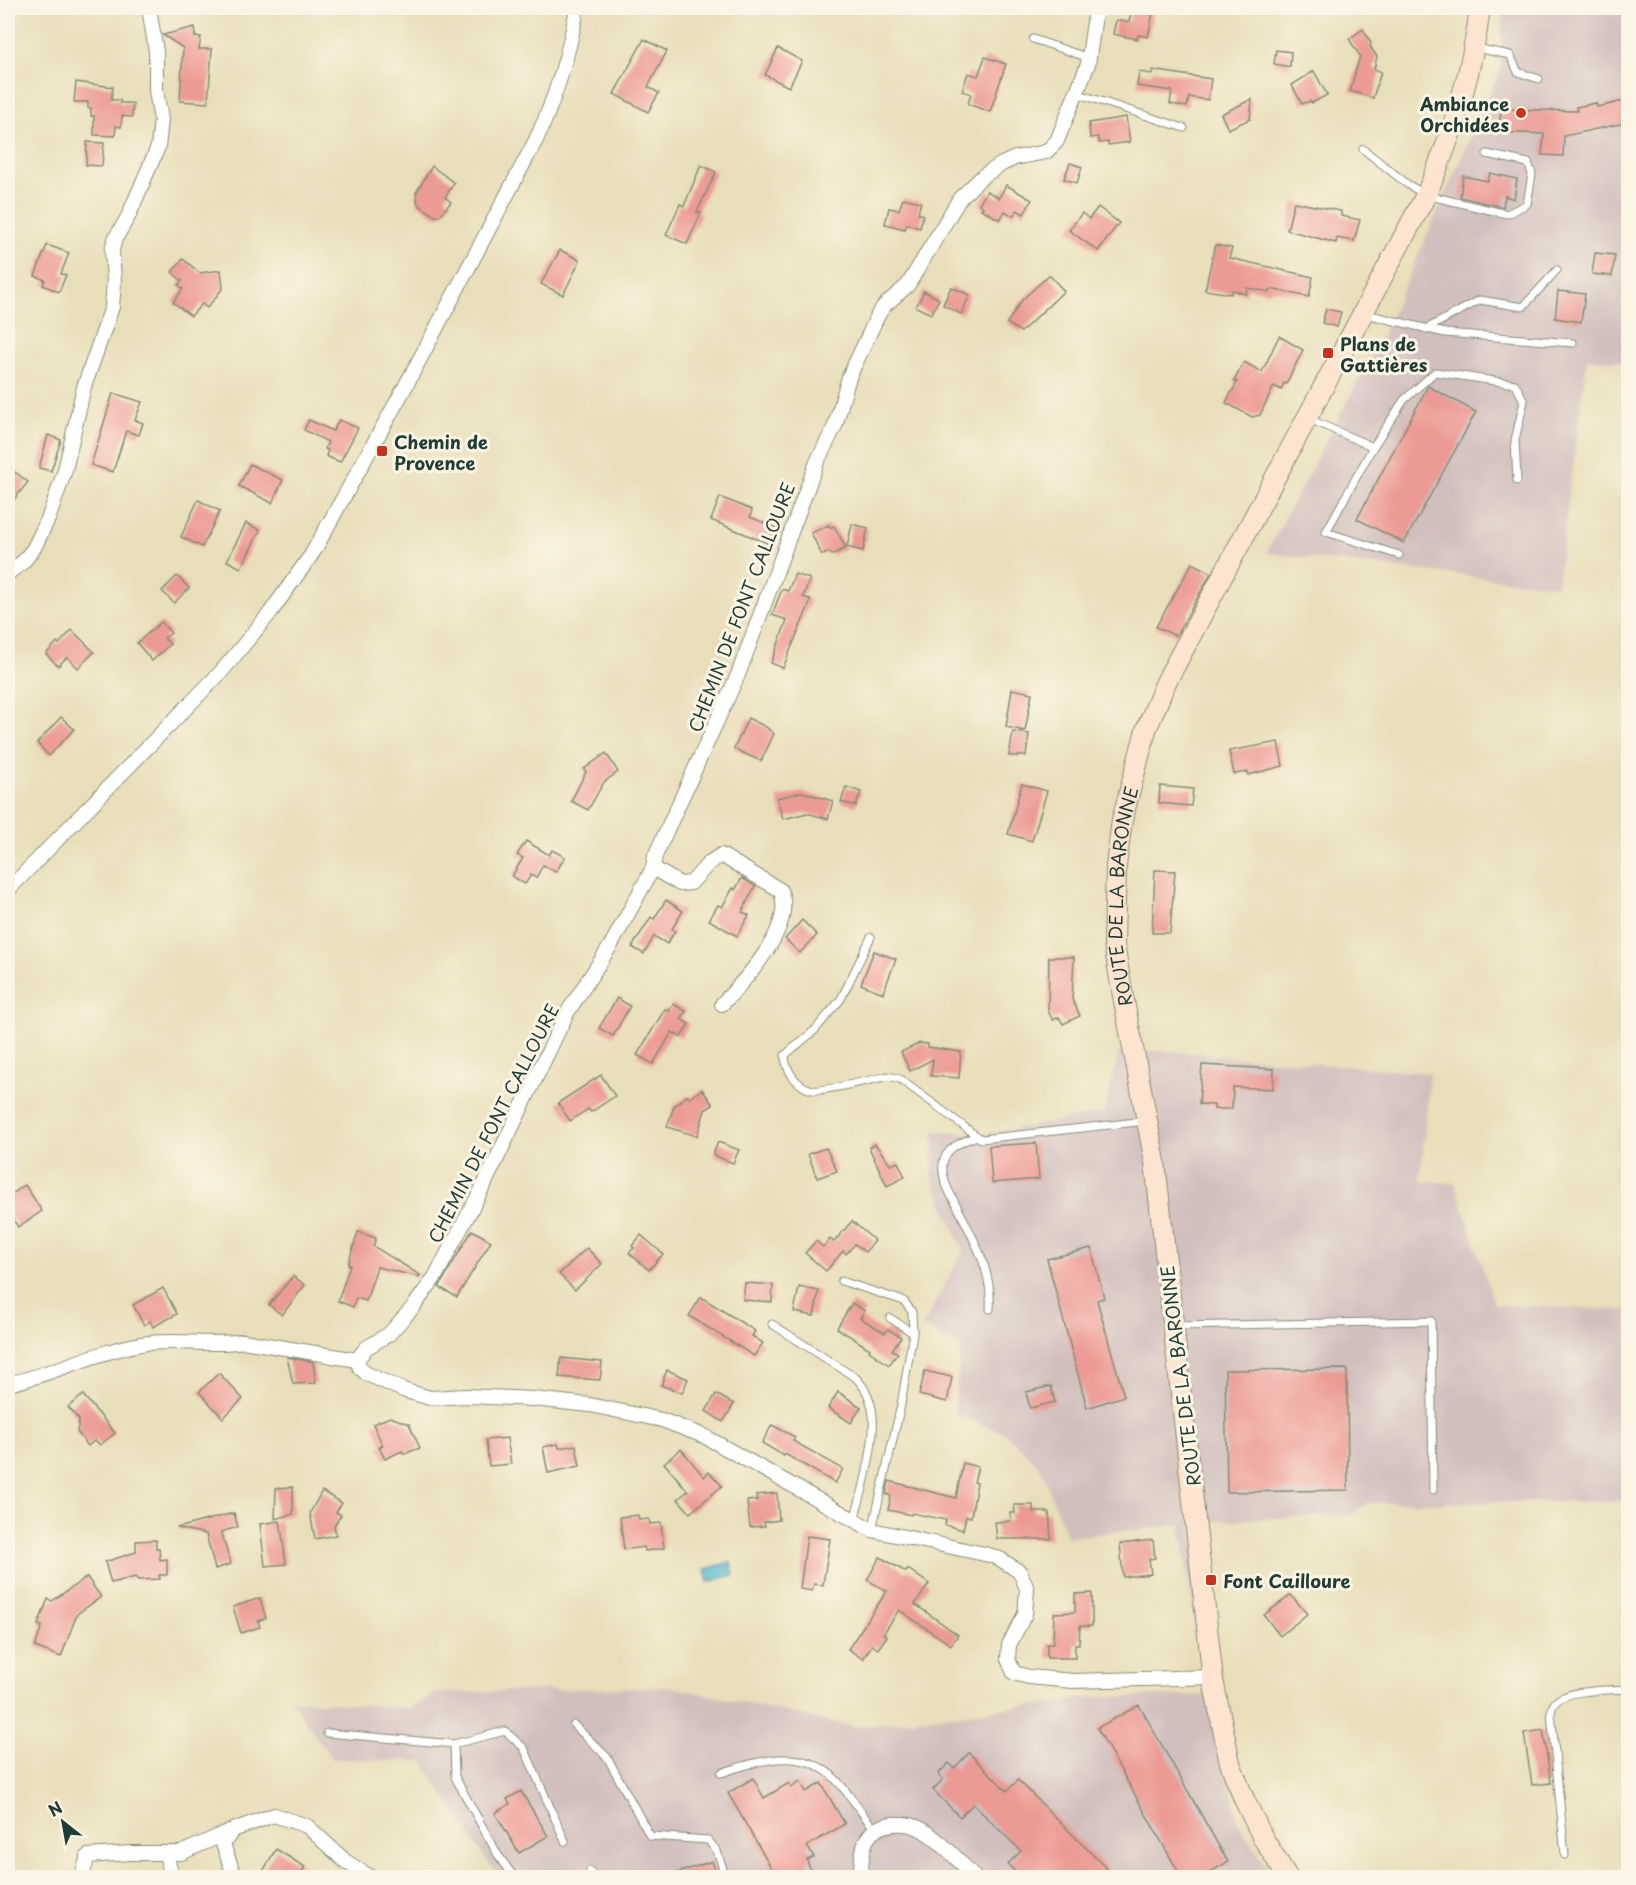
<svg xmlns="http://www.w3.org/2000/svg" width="1636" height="1885" font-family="'Playpen Sans',sans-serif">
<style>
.industrial{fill:#d1bfbd}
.water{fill:#50bacd;stroke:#387c80;stroke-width:1.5}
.building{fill:#ec9a95}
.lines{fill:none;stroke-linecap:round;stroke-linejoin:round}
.lane-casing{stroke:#848e76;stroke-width:9}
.street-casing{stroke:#848e76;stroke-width:16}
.secondary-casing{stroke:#848e76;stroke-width:22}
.lane{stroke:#fff;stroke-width:7}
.street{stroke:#fff;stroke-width:14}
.secondary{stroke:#fde4d1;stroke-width:20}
.poi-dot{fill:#c8321e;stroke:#fcf5e5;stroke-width:2}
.labels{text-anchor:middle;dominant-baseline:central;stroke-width:6;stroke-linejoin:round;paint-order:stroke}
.poi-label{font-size:18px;font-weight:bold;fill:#1f3d34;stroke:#fcf5e5;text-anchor:start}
.street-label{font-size:18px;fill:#1f3d34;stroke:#fcf5e5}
</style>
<rect width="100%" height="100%" fill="#fcf5e5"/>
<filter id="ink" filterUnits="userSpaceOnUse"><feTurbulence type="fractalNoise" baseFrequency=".0167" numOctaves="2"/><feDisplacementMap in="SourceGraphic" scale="12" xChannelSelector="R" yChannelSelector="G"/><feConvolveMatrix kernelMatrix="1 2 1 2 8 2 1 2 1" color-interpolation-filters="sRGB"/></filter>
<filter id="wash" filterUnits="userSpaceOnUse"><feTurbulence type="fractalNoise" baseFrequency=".008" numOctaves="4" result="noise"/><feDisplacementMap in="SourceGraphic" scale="24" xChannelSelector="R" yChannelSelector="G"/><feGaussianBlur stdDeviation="1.35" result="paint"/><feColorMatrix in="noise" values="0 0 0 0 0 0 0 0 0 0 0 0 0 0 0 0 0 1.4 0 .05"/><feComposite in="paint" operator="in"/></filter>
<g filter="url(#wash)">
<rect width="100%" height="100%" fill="#e8deb9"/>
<g class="industrial">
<path d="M1503,8H1628V363L1587,359L1557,586L1266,553L1382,336L1500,71Z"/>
<path d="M1167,1051L1430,1073L1420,1181L1455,1183L1495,1305L1628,1310V1501L1367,1503L1350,1515L1191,1522L1237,1821L1274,1877H500L484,1857L422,1761L332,1759L290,1700L410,1708L436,1693L671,1687L855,1727L1097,1697L1206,1695L1180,1525L1067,1537L1040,1467L1005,1433L954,1414L961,1347L922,1327L963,1251L932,1178L934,1131L986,1134L1104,1113L1119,1052Z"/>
</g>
<path class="water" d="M731,1562L734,1575L708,1582L705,1569Z"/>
<g id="blocks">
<g class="building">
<path d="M1132,8H1154L1148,37L1138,35L1137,39L1113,34L1116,20L1129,22Z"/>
<path d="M195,27V37H201L199,49H212L208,103L180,101L183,48L163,35Z"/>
<path d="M1363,29L1371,43L1370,46L1377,57L1374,69L1381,72L1373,98L1350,91L1360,56L1349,39Z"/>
<path d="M644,39L667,51L648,87L659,93L648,112L614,94Z"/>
<path d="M778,48L802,61L789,87L765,75Z"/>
<path d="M1276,50L1291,52L1290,67L1274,64Z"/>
<path d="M985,57L1006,64L990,112L968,104L971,94L962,91L968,73L978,76Z"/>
<path d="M1152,70L1211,79L1208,100L1189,97L1187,107L1170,104L1172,91L1137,86L1139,72L1152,74Z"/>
<path d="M1314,71L1327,95L1312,103L1310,101L1302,104L1292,85Z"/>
<path d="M76,82L113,87L111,100H120V103H133L132,117L122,116L121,127L116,126L115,136L94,135V116H91V108H88V102H74Z"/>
<path d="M1252,99L1250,119L1228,129L1221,114Z"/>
<path d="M1624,101L1629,122L1564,136L1563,156L1542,155L1544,134L1499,132L1501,109L1577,111L1576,107L1596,103L1597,107Z"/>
<path d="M1126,117L1130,142L1108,145V142L1099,143L1098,137L1090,138L1089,123Z"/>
<path d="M87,142L104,143L102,166L86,165Z"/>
<path d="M1070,163L1082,167L1077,183L1064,179Z"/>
<path d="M701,165L716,172L697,212L701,213L687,244L666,235L680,204L684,206Z"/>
<path d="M432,166L454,183L445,197L451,202L440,216H435L418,204L416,193Z"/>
<path d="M1490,173L1517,179L1514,199L1505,196L1503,207L1460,197L1463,176L1488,181Z"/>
<path d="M1006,185L1032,200L1024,214L1017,210L1013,216L1005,211L1000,220L981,209L983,207L979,204L987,191L999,198Z"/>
<path d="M903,198L921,202L918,213L923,215L920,228L907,224L905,229L885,224L889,208L899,210Z"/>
<path d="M1294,202L1341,211V216L1360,220L1354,241L1337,238L1336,243L1287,230Z"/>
<path d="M1098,207L1119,223L1098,251L1069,230L1082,213L1089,219Z"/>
<path d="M47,245L69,253L61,274L66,275L59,292L43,285L45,280L35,276Z"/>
<path d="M1215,245L1232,248L1229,258L1313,277L1309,297L1271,289L1270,292L1247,288L1246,294L1232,290L1231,294L1205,290Z"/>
<path d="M560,250L580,260L563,295L541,284Z"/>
<path d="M1595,253L1615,255L1612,276L1592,274Z"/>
<path d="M183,259L200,273L221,270L223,288L207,308L202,304L191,316L173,302L183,289L178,285L182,281L172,272Z"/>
<path d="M1049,275L1064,291L1021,332L1007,323L1022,300Z"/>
<path d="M951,287L970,295L961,314L943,305Z"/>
<path d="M924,291L939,299L931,314L916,307Z"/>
<path d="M1558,291L1585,294L1581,322L1555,318Z"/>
<path d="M1326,309L1341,312L1337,327L1322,323Z"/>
<path d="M1279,336L1303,350L1286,384L1284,383L1281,390L1274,386L1260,415L1252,417L1226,403L1237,382L1234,381L1244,362L1262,372Z"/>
<path d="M1428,386L1476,412L1404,543L1357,519Z"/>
<path d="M113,393L142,402L135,420L143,423L139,435L126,431L113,472L91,465Z"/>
<path d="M309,420L333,431L339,420L358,428L340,462L326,456L328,450L325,449L328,442L304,430Z"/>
<path d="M48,435L61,440L51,471L39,468Z"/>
<path d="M250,464L283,480L272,503L239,486Z"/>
<path d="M15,472L28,482L8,507V482Z"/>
<path d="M720,497L752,510L750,517L779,529L772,545L711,520Z"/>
<path d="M198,500L220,511L202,547L181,537Z"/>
<path d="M246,523L260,530L241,568L227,561Z"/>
<path d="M852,524L868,528L863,551L847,547Z"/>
<path d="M829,525L831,528L834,526L846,548L832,555L830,552L822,555L811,533Z"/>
<path d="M1192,563L1211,573L1176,636L1156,627Z"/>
<path d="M795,574L810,579L803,597L811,600L783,668L771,663L787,620L772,615L782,589L788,591Z"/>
<path d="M177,576L189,588L174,603L162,591Z"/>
<path d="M161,622L171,633L164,638L170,644L152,661L137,643Z"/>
<path d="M72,630L94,652L78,668L67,657L58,666L46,654L57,642L59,644Z"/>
<path d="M1012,689L1032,693L1025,731L1006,727Z"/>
<path d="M61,717L74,729L49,756L37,743Z"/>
<path d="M748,718L766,727L774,734L761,761L734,749Z"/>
<path d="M1013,732L1029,734L1026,756H1009Z"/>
<path d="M1278,742L1283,766L1248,775V772L1234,774L1229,751Z"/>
<path d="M606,753L618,772L604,782L588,810L571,801L586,772L584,769Z"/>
<path d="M1022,784L1047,791L1032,841L1008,834Z"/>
<path d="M1160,786L1193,789L1191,806L1159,803Z"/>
<path d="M846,787L861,792L856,806L841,802Z"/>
<path d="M802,792L833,801L828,819L807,813L783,819L777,798Z"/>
<path d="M526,841L549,855L552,850L565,857L556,872L543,865L536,878L531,875L525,884L512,876L523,858L517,855Z"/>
<path d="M1155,870L1175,871L1170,933H1152Z"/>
<path d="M742,878L755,886L742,912L749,915L737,936L709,920L718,905L722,907L733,888L735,890Z"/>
<path d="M666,900L683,911L672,929L675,931L667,944L654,936L644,954L632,947L651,917L654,919Z"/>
<path d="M802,920L817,935L800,953L785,939Z"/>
<path d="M874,951L896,959L883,993L861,984Z"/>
<path d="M1049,957H1074L1072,999L1080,1016L1063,1024L1059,1017L1053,1020L1048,1011Z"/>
<path d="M617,998L630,1006L613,1036L599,1028Z"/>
<path d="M673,1004L686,1011L681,1019L689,1024L681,1037L672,1032L653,1064L637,1055L665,1009L669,1011Z"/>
<path d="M920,1043L928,1044V1047L961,1052L959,1078L931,1076L933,1059L910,1071L901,1052Z"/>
<path d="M1202,1065L1274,1069L1273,1089L1233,1087L1232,1109H1214V1105L1199,1104Z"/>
<path d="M601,1075L615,1096L591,1112L588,1109L570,1121L558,1103Z"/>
<path d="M702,1089L713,1105L705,1110L697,1136L667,1127L674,1106L688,1095L690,1098Z"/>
<path d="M718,1142L739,1150L733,1163L713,1155Z"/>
<path d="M1036,1143L1039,1179L992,1183L989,1146Z"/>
<path d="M875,1144L891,1165L898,1162L905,1177L887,1186L869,1147Z"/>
<path d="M826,1148L837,1171L817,1178L808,1154Z"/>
<path d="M25,1185L42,1211L18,1227L8,1211V1197Z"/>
<path d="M852,1221L875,1241L865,1252L855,1244L846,1254L843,1251L826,1271L805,1253L816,1241L823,1247L830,1239L834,1242Z"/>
<path d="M472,1230L491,1241L457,1297L439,1287Z"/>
<path d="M358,1232L376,1238L373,1246L420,1275L419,1277L377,1267L366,1301L356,1298L353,1307L338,1301L350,1265L348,1264Z"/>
<path d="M641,1235L663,1254L649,1270L629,1253L634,1248L632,1246Z"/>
<path d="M587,1248L602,1264L575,1290L559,1274Z"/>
<path d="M1091,1248L1104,1298L1097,1300L1124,1396L1087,1408L1047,1259Z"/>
<path d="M293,1276L305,1285L282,1315L269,1305Z"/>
<path d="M745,1283L773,1285L772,1302L743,1300Z"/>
<path d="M799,1287L819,1291L814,1316L794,1312Z"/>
<path d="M163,1288L177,1314L153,1327L150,1321L144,1325L133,1305Z"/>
<path d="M701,1297L755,1331L752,1336L763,1343L754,1356L689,1316Z"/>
<path d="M852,1303L865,1311L860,1318L885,1333L888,1329L901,1337L892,1350L898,1353L889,1365L869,1351L870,1349L837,1328Z"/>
<path d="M287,1357L313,1362L316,1383L293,1384Z"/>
<path d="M561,1358L602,1362L600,1380L559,1377Z"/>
<path d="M1347,1369L1348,1490L1227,1492L1225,1370Z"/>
<path d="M667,1370L688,1379L682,1393L661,1385Z"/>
<path d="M925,1371L952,1377L947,1402L919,1395Z"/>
<path d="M219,1373L243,1399L223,1418L199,1392Z"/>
<path d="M1051,1386L1055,1402L1030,1408L1026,1392Z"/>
<path d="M838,1392L861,1407L851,1423L828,1408Z"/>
<path d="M716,1394L734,1404L723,1422L706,1411Z"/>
<path d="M83,1395L115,1433L100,1445L95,1440L88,1446L77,1432L79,1420L68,1407Z"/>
<path d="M390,1417L409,1424L420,1448L404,1454L402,1451L385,1459L379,1447L383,1446L373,1424Z"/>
<path d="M772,1425L795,1437L793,1441L843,1469L835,1483L785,1454L784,1456L762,1443Z"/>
<path d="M507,1438L511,1464L489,1466L486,1440Z"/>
<path d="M558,1444L559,1448L576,1445L580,1466L548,1473L543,1447Z"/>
<path d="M681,1449L704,1477L709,1472L722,1486L690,1513L678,1499L688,1491L664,1463Z"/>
<path d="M963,1463L978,1467L974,1482L977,1483L971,1517L966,1516L963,1530L945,1525L946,1520L912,1513L911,1515L888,1510L891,1496L886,1494L889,1481L956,1498Z"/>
<path d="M293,1487V1514L275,1519L276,1488Z"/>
<path d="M322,1491L342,1503L336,1512L341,1515L334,1526L336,1535L315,1539L310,1513Z"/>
<path d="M777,1493L779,1520L764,1522L765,1526L750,1527L747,1501L757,1500L756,1495Z"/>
<path d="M1014,1505H1033V1512H1049L1051,1539H997L995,1522L1011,1521L1010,1513H1015Z"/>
<path d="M234,1513L238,1527L221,1532L231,1564L215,1569L206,1534L177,1528Z"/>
<path d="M638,1515L639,1520L649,1519L650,1524L661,1523L664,1548L645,1551L644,1547L624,1550L620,1517Z"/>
<path d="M280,1521L286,1564L265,1566L260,1524Z"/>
<path d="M807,1536L830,1539L823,1585L814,1584L812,1591L800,1589Z"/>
<path d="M156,1540V1548H159L160,1560L167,1559V1575H159L160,1579L138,1580L135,1577L111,1583L105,1562L136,1552V1541Z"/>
<path d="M1153,1540L1155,1558L1149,1559L1151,1574L1123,1577L1120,1544Z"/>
<path d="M880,1557L906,1572L908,1569L929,1584L915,1604L958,1635L951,1645L899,1610L883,1634L887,1636L878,1649L872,1645L863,1659L848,1649L887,1591L867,1580Z"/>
<path d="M87,1577L101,1597L77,1614L61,1657L35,1647L42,1626L38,1625L48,1599L52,1601Z"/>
<path d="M1092,1593V1626H1080L1079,1644H1075V1658H1047V1644H1053L1054,1613L1075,1612V1594Z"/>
<path d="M1291,1595L1307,1614L1280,1636L1264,1615Z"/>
<path d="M260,1598L266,1618L258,1621L260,1627L241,1633L233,1607Z"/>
<path d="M1139,1705L1228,1862L1200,1878H1182L1097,1728Z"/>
<path d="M1543,1730L1551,1783L1532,1785L1524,1733Z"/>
<path d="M969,1753L1007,1791L1018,1780L1116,1878H1021L1008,1864L1021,1851L973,1804L960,1817L933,1790L943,1779L938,1774L949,1763L954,1768Z"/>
<path d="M753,1778L764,1798L789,1783L791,1787L800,1781L806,1792L821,1783L845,1824L807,1846L814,1857L807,1860L813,1878H777L728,1793Z"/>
<path d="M521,1791L548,1836L519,1853L495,1813L510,1804L507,1799Z"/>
<path d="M276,1849L305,1867L298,1878H259Z"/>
<path d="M712,1861L718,1878H672L671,1875Z"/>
</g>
</g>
</g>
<g filter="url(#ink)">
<use href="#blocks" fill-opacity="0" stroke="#848e76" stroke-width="1.5"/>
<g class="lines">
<g class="lane-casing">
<g id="lane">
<path d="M1033,39L1089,58"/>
<path d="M1476,48L1510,55L1518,72L1539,79"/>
<path d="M1076,93L1184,128"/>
<path d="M1363,149L1407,184L1426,195L1507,214L1527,204L1532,174L1528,163L1487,154"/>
<path d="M1366,314L1445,333L1573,343"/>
<path d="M1426,329L1480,300L1523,307L1557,270"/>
<path d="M1309,419L1373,447L1326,532L1399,555"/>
<path d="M1373,447L1404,400L1435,372L1515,384L1524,401L1515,440L1517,481"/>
<path d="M871,937L841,999L815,1030L785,1055C785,1070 797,1087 813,1090C821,1092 875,1079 888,1076L900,1079L981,1139L1146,1121"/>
<path d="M977,1136C964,1141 945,1147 943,1164C941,1180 951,1195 958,1208C974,1240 993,1272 990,1309"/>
<path d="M841,1281L904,1301L912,1312L913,1333"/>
<path d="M772,1324L856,1378C880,1402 874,1435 868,1466C864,1485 860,1503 853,1521"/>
<path d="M1176,1326L1431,1321L1433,1490"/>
<path d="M872,1530L901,1405L913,1333L890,1318"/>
<path d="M574,1725L607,1757L650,1836L708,1840L717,1851L726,1878"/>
<path d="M327,1733L454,1744L505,1731L524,1748L565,1841"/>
<path d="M454,1744L455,1777L498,1855L515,1878"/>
<path d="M721,1773C758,1761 799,1747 831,1775C848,1790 860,1813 875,1829"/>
<path d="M1565,1855L1551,1713C1552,1710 1552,1706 1554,1704C1563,1689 1612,1690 1628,1689"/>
<path d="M590,1871L594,1878"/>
</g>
</g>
<g class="street-casing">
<g id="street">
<path d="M8,573L23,562L34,548L49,517L65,470L84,387L112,307L114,281L112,250L115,239L128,217L158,147L161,120L156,90V51L149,8"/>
<path d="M653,868L680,884L691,883L709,863L721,855L780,890C797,926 745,980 722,1004"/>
<path d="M8,890L222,671L270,613L312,554L404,389L536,140C556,97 569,54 577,8"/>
<path d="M357,1360L366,1348L389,1334L414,1306L435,1277L485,1183L567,1013L611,945L653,868L655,856L738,675L817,462L835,426L849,377L879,313L885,305L908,285L960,198L983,176L1002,164L1015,158L1046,152L1057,141L1088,64L1096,8"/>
<path d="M357,1360L360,1368L367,1374L403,1390L430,1398L466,1396L533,1399L590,1405L662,1420L704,1436L872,1530L989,1555L1000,1559L1020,1572L1027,1589L1025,1614L1009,1645L1008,1659L1014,1673L1029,1677L1073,1681L1212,1677"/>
<path d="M8,1384C53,1374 95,1352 141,1344C175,1338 209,1347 243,1341L357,1360"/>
<path d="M166,1853L172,1878"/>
<path d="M84,1878L83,1873L88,1856L131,1853H181L233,1830"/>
<path d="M235,1878L223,1844L233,1830L274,1815L307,1826L345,1861L372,1878"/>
<path d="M861,1878C861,1853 862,1828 892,1824C904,1823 913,1824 923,1830C942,1842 960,1861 975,1878"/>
</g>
</g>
<g class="secondary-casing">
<g id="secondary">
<path id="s1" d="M1288,1878L1263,1838L1244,1799L1230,1763L1213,1680L1155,1162L1123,996L1114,944L1116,866L1122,820L1146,730L1166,682L1426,195C1453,134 1472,74 1480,8"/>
</g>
</g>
<use href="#lane" class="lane"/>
<use href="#street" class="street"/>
<use href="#secondary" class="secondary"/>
</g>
</g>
<g class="poi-dot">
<circle cx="1521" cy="113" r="6"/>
<rect x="1322" y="347" width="12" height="12" rx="3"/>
<rect x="376" y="445" width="12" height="12" rx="3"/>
<rect x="1205" y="1574" width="12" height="12" rx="3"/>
</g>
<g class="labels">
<g class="poi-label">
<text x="1509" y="103" text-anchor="end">Ambiance<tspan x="1509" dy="21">Orchidées</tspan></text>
<text x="1340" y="343">Plans de<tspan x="1340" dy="21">Gattières</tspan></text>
<text x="394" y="441">Chemin de<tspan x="394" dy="21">Provence</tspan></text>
<text x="1223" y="1580">Font Cailloure</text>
</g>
<g class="street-label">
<text transform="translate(741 607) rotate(-69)">CHEMIN DE FONT CALLOURE</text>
<text stroke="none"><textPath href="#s1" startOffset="1005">ROUTE DE LA BARONNE</textPath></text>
<text transform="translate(493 1123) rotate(-63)">CHEMIN DE FONT CALLOURE</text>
<text transform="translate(1180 1376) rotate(-97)">ROUTE DE LA BARONNE</text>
</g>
</g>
<rect width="1636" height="1885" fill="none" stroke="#fcf5e5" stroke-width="30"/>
<g transform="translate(63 1822) rotate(329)" stroke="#fcf5e5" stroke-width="4.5" paint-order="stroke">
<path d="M0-4.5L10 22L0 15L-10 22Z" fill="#1f3d34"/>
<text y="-9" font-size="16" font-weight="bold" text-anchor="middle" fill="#1f3d34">N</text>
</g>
</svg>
